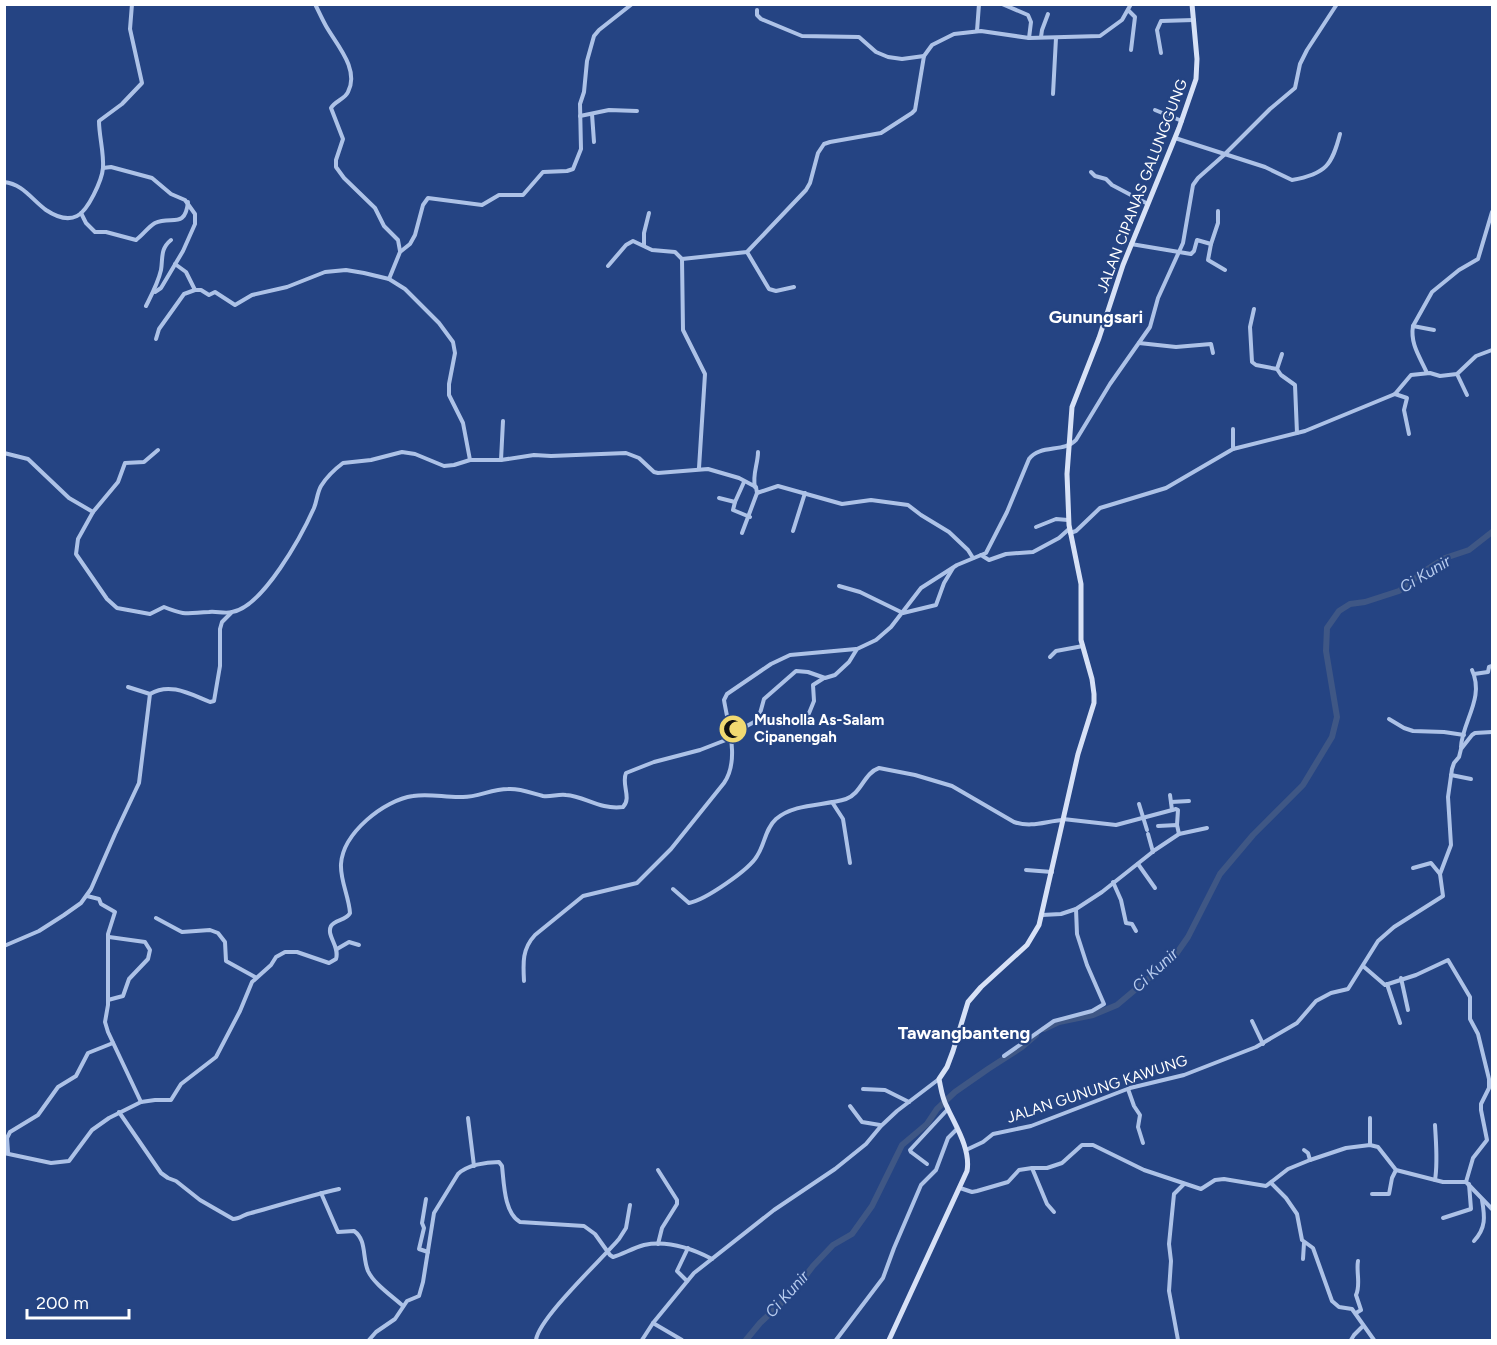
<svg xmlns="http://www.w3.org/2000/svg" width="1497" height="1345" font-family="Figtree,sans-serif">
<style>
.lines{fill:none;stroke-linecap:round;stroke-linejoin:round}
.river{stroke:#3f5785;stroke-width:6}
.street{stroke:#adc2e7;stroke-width:4}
.secondary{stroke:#d7e1f6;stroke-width:5}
.labels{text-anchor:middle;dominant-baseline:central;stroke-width:4.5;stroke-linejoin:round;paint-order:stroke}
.street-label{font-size:15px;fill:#fff;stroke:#254483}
.poi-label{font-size:15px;font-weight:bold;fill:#fff;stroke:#254483;text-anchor:start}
.water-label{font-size:16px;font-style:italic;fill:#b8ccef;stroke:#254483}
.quarter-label{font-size:18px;font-weight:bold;fill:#fff;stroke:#254483}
</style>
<rect width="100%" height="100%" fill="#254483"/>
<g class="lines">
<g class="river">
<path d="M1044,1029L1059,1022L1093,1015L1117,1005L1174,957L1188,937L1220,874L1253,835L1303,785L1332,737L1337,717L1326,651L1327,628L1339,611L1350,604L1365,602L1399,591L1426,570L1445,558L1469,550L1492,532"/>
<path d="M746,1340L760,1323L794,1291L813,1266L833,1245L852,1234L872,1206L902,1145L927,1124L937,1109L955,1092L988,1069L1022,1047L1036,1035"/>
</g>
<g class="street">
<path d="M315,4C319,12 322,19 326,26C336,44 360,69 348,92C345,99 335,101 331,108L343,139L336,160V167L344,178L375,208L384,226L398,240L400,251"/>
<path d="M1002,4L1028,15L1031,22L1029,38"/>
<path d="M757,10V15L761,19L802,36L859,37L876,52L888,57L902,59L924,56"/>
<path d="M1128,10L1135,17L1131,50"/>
<path d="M977,31L979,4"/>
<path d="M1041,37L1042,30L1048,14"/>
<path d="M1161,53L1157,30L1161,21L1194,20"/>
<path d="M1053,94L1056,38"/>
<path d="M1155,110L1182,121"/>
<path d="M592,114L594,142"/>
<path d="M580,116L609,110L637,111"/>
<path d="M1175,138L1265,167L1292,180C1326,174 1332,165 1340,134"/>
<path d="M103,168L111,167L152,178L171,194L185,200L195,214V224L183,251L161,288L155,292"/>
<path d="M1091,172L1095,176L1106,179L1112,185L1148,204"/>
<path d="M4,182C23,184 32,200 46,210C55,216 67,221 77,216C88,211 102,180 103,168C104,152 99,136 99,121L122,104L142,83L130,29L132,4"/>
<path d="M81,213L86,223L95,232H106L136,240C143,235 148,227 155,223C171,215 185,230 188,202"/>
<path d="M1131,244L1191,254L1194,251L1197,240L1211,244L1218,223V211"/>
<path d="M1211,244L1208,260L1225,270"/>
<path d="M644,245V233L649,213"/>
<path d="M747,252L769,289L776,291L794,287"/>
<path d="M682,259L747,252L806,190L810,183L818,153L824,144L830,142L881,133L912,113L915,110L924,56L932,45L954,34L981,31L1029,38L1100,36L1122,20L1131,4"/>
<path d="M175,264L186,272L195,290H201L209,295L215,292L235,305L252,295L287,287L325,272L346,270L364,273L389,279L405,289L439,323L453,342L455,353L449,384V395L463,423L470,460H501L534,455L551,456L626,453L639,458L654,472L658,473L708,469L739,478L756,487L757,493L778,486L842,504L871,500L908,505L921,515L949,532L968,550L973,558"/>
<path d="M608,266L626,245L633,241L652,250L675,252L682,259L683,330L705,374L699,468"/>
<path d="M389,279L400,252L410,244L415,235L423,205L428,198L482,205L499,195H523L543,172L567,171L573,169L581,149L580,104L584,92L587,61L594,36L599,30L632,4"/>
<path d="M146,306C152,294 158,283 161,270C163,258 160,249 171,240"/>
<path d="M1254,309L1250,327L1252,362L1256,365L1277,369L1281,375L1295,385L1297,433"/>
<path d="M1413,326L1432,292L1459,270L1478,259L1492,212"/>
<path d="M156,339L159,329L184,294L195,290"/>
<path d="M1139,343L1176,347L1211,344L1213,353"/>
<path d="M1277,369L1282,354"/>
<path d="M1427,373C1420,357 1410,344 1413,326L1434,330"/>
<path d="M1457,374L1467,395"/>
<path d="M1395,394L1407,398L1404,410L1409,434"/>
<path d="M1233,429V449"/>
<path d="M4,453L28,459L69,498L93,512L78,539L76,554L107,599L117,608L150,614L164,607C186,616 187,613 209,612C216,611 225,614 232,612C263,607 302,535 314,508C317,501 317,493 321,486C326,478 335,469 343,463L371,460L402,452L415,454L444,466L454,465L470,460"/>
<path d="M501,460L503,421"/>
<path d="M755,487C752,475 758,464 758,452"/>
<path d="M719,498L735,502L744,482"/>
<path d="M735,502L733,510L750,517"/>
<path d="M93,512L118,482L125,463L144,462L158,450"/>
<path d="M1036,527L1056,519L1068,520"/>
<path d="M793,531L805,493"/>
<path d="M742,533L757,493"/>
<path d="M1070,533L1076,531L1100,508L1166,488L1233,449L1305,431L1395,394L1411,375L1430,373L1440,376L1457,374L1476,356L1492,350"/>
<path d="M981,555L989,560L1006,554L1033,552L1059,538L1069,529"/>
<path d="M839,586L860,592L903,613L936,605L944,583L953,568"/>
<path d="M1050,657L1056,651L1083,646"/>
<path d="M1474,674L1488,672L1489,667L1492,666"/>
<path d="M128,687L150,694"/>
<path d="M1389,719L1404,728L1413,731L1444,732L1464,735"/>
<path d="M787,721L805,723L814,701L813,685L824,678"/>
<path d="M1461,747C1462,722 1485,698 1472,670"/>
<path d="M1451,775L1471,779"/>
<path d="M1170,795L1172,810"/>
<path d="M832,802L843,819L850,863"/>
<path d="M1171,802L1189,801"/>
<path d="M1139,804L1147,830"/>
<path d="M1063,819L1116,825L1176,809L1178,810L1177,825"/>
<path d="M1158,826L1177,825L1179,834"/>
<path d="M1148,834L1153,852"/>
<path d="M1138,864L1155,888"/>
<path d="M1413,868L1431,863L1440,874"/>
<path d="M1026,870L1052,872"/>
<path d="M1113,882L1121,900L1126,923L1132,924L1136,931"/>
<path d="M673,889L689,903C705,900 749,870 757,856C765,844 765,829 776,819C795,803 824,806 846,799C861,794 864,773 879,768L915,775L952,786L1014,822C1032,828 1046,821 1063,820"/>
<path d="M87,896L99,899L101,904L115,912L108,934V1005L105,1022L108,1032L141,1102"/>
<path d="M1042,915L1061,914L1076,909L1102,892L1155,850L1179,834L1207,828"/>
<path d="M156,918L182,932L210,930L218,933L225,942L226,961L255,977"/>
<path d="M4,946L39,931L64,915L81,903L91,889L115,834L139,783L150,694C170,682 190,694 210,702L214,701L220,666V629L222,622L231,613"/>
<path d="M337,949L349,942L359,945"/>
<path d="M1363,966L1385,985L1416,975L1448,960L1470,997V1019L1478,1034L1489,1079V1088L1481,1104V1110L1487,1140L1473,1158L1466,1182"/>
<path d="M1401,978L1408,1010"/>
<path d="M524,981C523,963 522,949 535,935L583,896L637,883L671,849L724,783C740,760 728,725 724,700L727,694L771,664L790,655L856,649"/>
<path d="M1387,984L1400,1023"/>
<path d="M108,1000L123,996L129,979L148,959L150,950L145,942L109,937"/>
<path d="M1252,1021L1263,1044"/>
<path d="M1004,1056L1054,1021L1092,1011L1104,1004L1087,965L1077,934L1076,909"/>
<path d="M863,1089L885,1090L909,1102"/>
<path d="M1128,1089L1134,1106L1140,1115L1138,1127L1143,1143"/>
<path d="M850,1106L862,1122L880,1125"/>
<path d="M119,1112L161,1173L168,1178L176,1181L200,1200L233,1219C240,1219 244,1214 251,1213C280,1205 309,1196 339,1189"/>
<path d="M468,1118L474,1166"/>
<path d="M1435,1125C1436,1144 1438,1162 1435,1180"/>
<path d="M1370,1145V1118"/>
<path d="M966,1150L983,1142L993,1134L1031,1126L1130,1088L1184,1075L1256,1047L1297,1023L1316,1001L1331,993L1348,989L1378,941L1394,927L1443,896L1440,874L1451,845L1448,797L1452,769L1454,763L1459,757L1461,749L1472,735L1475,733L1492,732"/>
<path d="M1304,1150L1308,1153L1310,1160"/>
<path d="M8,1152L7,1138L10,1132L38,1115L58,1087L76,1076L88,1053L113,1043"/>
<path d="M4,1153L51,1163L69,1161L92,1130L109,1118L141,1102L155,1100H171L181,1084L216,1057L240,1011L252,982L271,965L276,957L285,952H297L329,963L336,959C340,946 326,936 331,926C335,919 346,921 350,913C349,897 340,880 341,864C343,833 384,800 413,796C430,793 446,798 463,797C478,797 492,789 508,789C520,788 531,793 543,796C551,797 558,794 566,795C585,796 599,810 623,807C632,798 621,784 626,773L654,762L700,750L731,738L743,728L756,721L759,717L764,699L796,671L808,672L825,678L835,675L849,662L857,649L876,640L891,627L921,588L957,565L986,553L1007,512L1029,459C1040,444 1064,453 1076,440L1110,384L1150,327L1158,298L1183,243L1193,185L1198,178L1224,155L1270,109L1295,88L1300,64L1307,50L1337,4"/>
<path d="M927,1164L911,1152L910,1150L948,1109"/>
<path d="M1032,1168L1047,1204L1054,1212"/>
<path d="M658,1170L677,1200V1204L662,1228L658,1244"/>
<path d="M1271,1183L1286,1198L1297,1214L1302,1240L1313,1248L1332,1301L1339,1307L1352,1309L1374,1340"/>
<path d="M960,1188L972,1192L977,1191L1008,1182L1019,1170L1032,1168H1047L1062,1163L1082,1145H1093L1144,1170L1201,1189L1215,1180L1224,1179L1266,1186L1288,1169L1310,1160L1346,1148L1370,1145L1378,1147L1396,1170L1443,1182H1466L1492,1209"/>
<path d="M321,1193L338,1232L354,1231C367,1240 362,1257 368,1271C374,1284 392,1296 403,1306"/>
<path d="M1372,1194H1389L1392,1178L1396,1170"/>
<path d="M426,1199L422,1223L424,1228L419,1249L428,1252"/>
<path d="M1443,1218L1471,1209L1469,1184"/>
<path d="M1474,1241C1486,1228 1485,1217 1482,1200"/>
<path d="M1303,1259L1304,1243"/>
<path d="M687,1281L677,1271L688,1248"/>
<path d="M1356,1313L1361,1310L1356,1295C1361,1285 1356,1272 1358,1261"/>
<path d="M653,1323L682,1340"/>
<path d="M369,1340L376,1332L395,1319L407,1301L419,1296L423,1282L434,1213L458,1174C467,1165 486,1162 499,1162L502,1166C504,1183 504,1213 520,1222L584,1226L595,1234L610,1255L613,1257C623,1254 633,1248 644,1245C668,1240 691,1248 712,1259"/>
<path d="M536,1340C539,1318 601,1260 619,1239L626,1228L630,1205"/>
<path d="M642,1340L653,1323L694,1273L774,1210L835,1169L866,1144L881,1126L897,1111L939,1079"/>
<path d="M836,1340L883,1278L894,1248L921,1185L936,1170L948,1138L957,1129"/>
<path d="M1178,1340L1169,1291L1171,1261L1169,1244L1174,1194L1184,1184"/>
<path d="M1351,1340L1354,1335L1363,1326"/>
</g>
<path class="secondary" d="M889,1340L967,1171C971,1149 955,1125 947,1107C942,1098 941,1088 939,1079L947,1067L953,1051L968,1002L981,987L1027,945L1039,925L1078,754L1094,703V694L1092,679L1081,640V584L1069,525L1067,474L1072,407L1099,338L1123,265L1179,128L1196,79L1197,59L1192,4"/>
</g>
<defs>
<g id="mosque-disc" transform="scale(1.5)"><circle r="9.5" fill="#f1d971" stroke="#254483"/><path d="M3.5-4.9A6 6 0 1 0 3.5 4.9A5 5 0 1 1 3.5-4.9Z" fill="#111"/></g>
</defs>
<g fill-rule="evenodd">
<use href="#mosque-disc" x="733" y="729"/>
</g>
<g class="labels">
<g class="street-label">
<text transform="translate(1142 186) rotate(-69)">JALAN CIPANAS GALUNGGUNG</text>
<text transform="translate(1097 1089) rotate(-18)">JALAN GUNUNG KAWUNG</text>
</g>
<g class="poi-label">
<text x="754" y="720">Musholla As-Salam<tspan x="754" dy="17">Cipanengah</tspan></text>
</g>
<g class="water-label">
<text transform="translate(1425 574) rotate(-31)">Ci Kunir</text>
<text transform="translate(1155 970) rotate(-43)">Ci Kunir</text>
<text transform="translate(787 1294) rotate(-48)">Ci Kunir</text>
</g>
<g class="quarter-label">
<text x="1096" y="317">Gunungsari</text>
<text x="964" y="1033">Tawangbanteng</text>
</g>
</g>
<rect width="1497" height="1345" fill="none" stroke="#ffffff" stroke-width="12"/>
<path d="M27 1309v9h102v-9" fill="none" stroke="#ffffff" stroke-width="3"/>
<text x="36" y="1309" font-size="18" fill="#ffffff" stroke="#254483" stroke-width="4.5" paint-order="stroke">200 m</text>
</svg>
